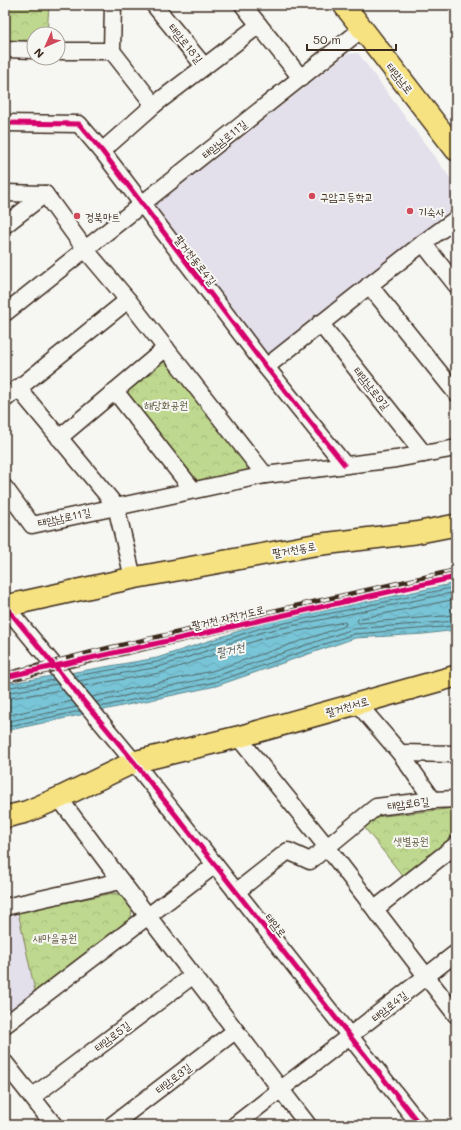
<svg xmlns="http://www.w3.org/2000/svg" width="461" height="1130" font-family="Mali,'Poor Story',sans-serif">
<style>
.built{fill:#e3dfeb}
.park{fill:url(#park-crowns);stroke:#7d8156}
.water{fill:url(#water-waves);stroke:#60878d}
.lines{fill:none;stroke-linecap:round;stroke-linejoin:round}
.shore{stroke:#536868;stroke-width:1}
.stream{stroke:#60878d;stroke-width:3.5}
.minor-casing{stroke:#3b2a1e;stroke-width:19}
.major-casing{stroke:#3b2a1e;stroke-width:24}
.minor{stroke:#f6f6f2;stroke-width:16}
.major{stroke:#f7e281;stroke-width:21}
.rail-casing{stroke:#3b2a1e;stroke-width:4.5}
.rail{stroke:#f6f6f2;stroke-width:3;stroke-dasharray:9;stroke-linecap:butt}
.cycleway-casing{stroke:#f6f6f2;stroke-width:8}
.cycleway{stroke:#d6006c;stroke-width:5}
.poi-dot{fill:#d1495b;stroke:#f6f6f2;stroke-width:1.5}
.labels{text-anchor:middle;dominant-baseline:central;stroke-width:4;stroke-linejoin:round;paint-order:stroke}
.street-label{font-size:11px;fill:#3b2a1e;stroke:#f6f6f2}
.poi-label{font-size:11px;fill:#3b2a1e;stroke:#f6f6f2;text-anchor:start}
.park-label{font-size:11px;fill:#5c563a;stroke:#f6f6f2}
.water-label{font-size:12px;font-style:italic;fill:#4d5856;stroke:#f6f6f2}
</style>
<defs>
<pattern id="park-crowns" width="20" height="18" patternUnits="userSpaceOnUse"><rect width="20" height="18" fill="#bfd88f"/><path d="M2 6a3 3 0 1 1 6 0M12 15a3 3 0 1 1 6 0" fill="none" stroke="#a5ba7b"/></pattern>
<pattern id="water-waves" width="16" height="10" patternUnits="userSpaceOnUse"><rect width="16" height="10" fill="#78c5d7"/><path d="M0 5q4-4 8 0t8 0" fill="none" stroke="#69a9b8"/></pattern>
</defs>
<rect width="100%" height="100%" fill="#f6f6f2"/>
<filter id="ink" filterUnits="userSpaceOnUse"><feTurbulence type="fractalNoise" baseFrequency=".025" numOctaves="2"/><feDisplacementMap in="SourceGraphic" scale="8" xChannelSelector="R" yChannelSelector="G"/><feConvolveMatrix kernelMatrix="1 2 1 2 8 2 1 2 1" color-interpolation-filters="sRGB"/></filter>
<g filter="url(#ink)">
<g class="built">
<path d="M358,53L456,186V206L268,354L152,208L347,54Z"/>
<path d="M18,912L35,991L5,1015V915Z"/>
</g>
<g class="park">
<path d="M5,5H49L47,34H34V46L5,45Z"/>
<path d="M158,361L170,363L247,459V471L201,484L192,479L128,401L127,387Z"/>
<path d="M456,808V841L406,880L364,827L375,817Z"/>
<path d="M114,893L124,896L132,910L130,923L35,991L18,912Z"/>
</g>
<path class="water" d="M456,583V630L424,634L355,638L216,686L5,731V684L157,658L260,624Z"/>
<g class="lines">
<g class="shore">
<path d="M456,599L358,619L357,621L359,623L456,615"/>
<path d="M75,676L157,662L261,628L456,587"/>
<path d="M78,681L159,667L262,632L456,592"/>
<path d="M83,686L160,673L264,638L344,622L346,623L345,626L212,671L92,697"/>
<path d="M5,688L54,680"/>
<path d="M5,693L58,684"/>
<path d="M5,699L62,690"/>
<path d="M96,702L213,677L353,629L456,621"/>
<path d="M100,707L215,682L354,634L456,626"/>
<path d="M5,716L72,701"/>
<path d="M5,722L77,707"/>
<path d="M5,727L80,711"/>
</g>
<path class="stream" d="M455,127L456,126"/>
<g class="minor-casing">
<g id="minor">
<path d="M154,5L204,66"/>
<path d="M243,5L301,78"/>
<path d="M5,49L34,50"/>
<path d="M58,51H112L154,105"/>
<path d="M112,51L113,5"/>
<path d="M5,123L79,124L102,151L266,367L344,464"/>
<path d="M102,151L154,105L259,25"/>
<path d="M5,193L45,194"/>
<path d="M5,225L45,194L85,249L128,300L265,475"/>
<path d="M423,243L456,285"/>
<path d="M369,285L456,393"/>
<path d="M5,313L362,29"/>
<path d="M320,323L424,454"/>
<path d="M266,367L423,243L456,219"/>
<path d="M18,388L116,506L133,578"/>
<path d="M115,391L193,490"/>
<path d="M5,399L128,300"/>
<path d="M59,438L166,348"/>
<path d="M5,488L32,525L265,475L396,459L456,448"/>
<path d="M5,606L134,762L420,1125"/>
<path d="M357,703L400,753L433,800"/>
<path d="M238,737L327,847L456,1015"/>
<path d="M400,753L456,754"/>
<path d="M59,798L121,881"/>
<path d="M236,892L288,851L310,861L376,807L433,800L456,799"/>
<path d="M5,907L121,881L308,1125"/>
<path d="M375,909L456,845"/>
<path d="M5,1025L215,865"/>
<path d="M5,1063L54,1125"/>
<path d="M32,1097L192,976"/>
<path d="M112,1125L235,1031"/>
<path d="M235,1125L456,953"/>
</g>
</g>
<g class="major-casing">
<g id="major">
<path d="M344,5L456,150"/>
<path d="M5,606L133,578L314,545L415,533L456,525"/>
<path d="M5,817L26,812L59,798L134,762L238,737L456,676"/>
</g>
</g>
<use href="#minor" class="minor"/>
<use href="#major" class="major"/>
<g class="rail-casing">
<g id="rail">
<path d="M5,674L108,648L456,570"/>
<path d="M5,681L456,577"/>
</g>
</g>
<use href="#rail" class="rail"/>
<g class="cycleway-casing">
<g id="cycleway">
<path d="M5,123L79,124L102,151L266,367L344,464"/>
<path d="M5,606L134,762L420,1125"/>
<path d="M5,677L456,577"/>
</g>
</g>
<use href="#cycleway" class="cycleway"/>
</g>
</g>
<g class="poi-dot">
<circle cx="312" cy="196" r="4"/>
<circle cx="410" cy="211" r="4"/>
<circle cx="77" cy="216" r="4"/>
</g>
<g class="labels">
<g class="street-label">
<text transform="translate(186 43) rotate(51)">태암로18길</text>
<text transform="translate(400 78) rotate(52)">태암남로</text>
<text transform="translate(224 139) rotate(-39)">태암남로11길</text>
<text transform="translate(196 260) rotate(52)">팔거천동로4길</text>
<text transform="translate(372 388) rotate(52)">태암남로9길</text>
<text transform="translate(64 517) rotate(-12)">태암남로11길</text>
<text transform="translate(294 549) rotate(-10)">팔거천동로</text>
<text transform="translate(228 617) rotate(-13)">팔거천 자전거도로</text>
<text transform="translate(347 706) rotate(-16)">팔거천서로</text>
<text transform="translate(408 803) rotate(-7)">태암로6길</text>
<text transform="translate(276 925) rotate(52)">태암로</text>
<text transform="translate(389 1006) rotate(-38)">태암로4길</text>
<text transform="translate(112 1036) rotate(-37)">태암로5길</text>
<text transform="translate(173 1078) rotate(-37)">태암로3길</text>
</g>
<g class="poi-label">
<text x="320" y="196">구암고등학교</text>
<text x="418" y="211">기숙사</text>
<text x="85" y="216">경북마트</text>
</g>
<g class="park-label">
<text x="166" y="404">해당화공원</text>
<text x="411" y="840">샛별공원</text>
<text x="55" y="937">새마을공원</text>
</g>
<g class="water-label">
<text transform="translate(230 649) rotate(-13)">팔거천</text>
</g>
</g>
<rect width="461" height="1130" fill="none" stroke="#f6f6f2" stroke-width="20"/>
<rect x="10" y="10" width="441" height="1110" fill="none" stroke="#3b2a1e" stroke-width="1.5" filter="url(#ink)"/>
<g transform="translate(46 46) rotate(225)"><circle r="19" fill="#f6f6f2" stroke="#aba49d"/>
<path d="M0-3L7 15L0 10L-7 15Z" fill="#d1495b"/>
<text y="-6" font-size="11" font-weight="bold" text-anchor="middle" fill="#3b2a1e">N</text>
</g>
<path d="M307 44v6h89v-6" fill="none" stroke="#3b2a1e" stroke-width="2"/>
<text x="313" y="44" font-size="12" fill="#3b2a1e" stroke="#f6f6f2" stroke-width="3" paint-order="stroke">50 m</text>
</svg>
